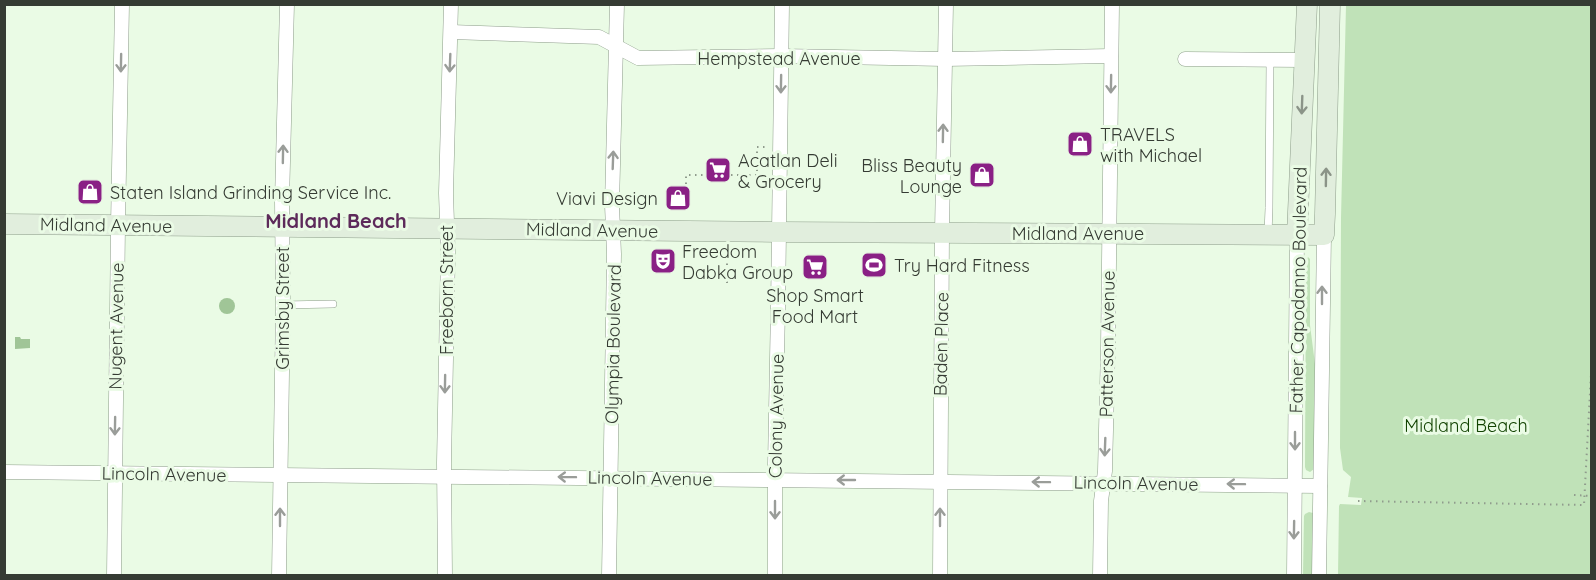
<svg xmlns="http://www.w3.org/2000/svg" width="1596" height="580" font-family="Quicksand,sans-serif">
<style>
.green{fill:#c0e2b8}
.water{fill:#a0c597}
.lines{fill:none;stroke-linecap:round;stroke-linejoin:round}
.lane-casing{stroke:#8d9d8a;stroke-width:8}
.street-casing{stroke:#8d9d8a;stroke-width:15}
.secondary-casing{stroke:#8d9d8a;stroke-width:21}
.path{stroke:#909c8d;stroke-width:2;stroke-dasharray:1.5 4.5;stroke-linecap:butt}
.lane{stroke:#fff;stroke-width:7}
.street{stroke:#fff;stroke-width:14}
.secondary{stroke:#e1eedd;stroke-width:20}
.oneway{stroke:#9a9d99}
.oneway2{stroke:#8b9488}
.labels{text-anchor:middle;dominant-baseline:central;stroke-width:6;stroke-linejoin:round;paint-order:stroke}
.street-label{font-size:18px;fill:#353b33;stroke:#eafbe5}
.poi-label{font-size:18px;fill:#353b33;stroke:#eafbe5;text-anchor:start}
.park-label{font-size:18px;fill:#124302;stroke:#eafbe5}
.neighbourhood-label{font-size:20px;font-weight:bold;fill:#5d2a5a;stroke:#eafbe5}
</style>
<rect width="100%" height="100%" fill="#eafbe5"/>
<g class="green">
<path d="M1346,5H1591V575H1338L1339,506L1340,504L1361,505L1362,498L1348,497L1351,477L1343,470L1340,448L1341,218Z"/>
<path d="M1308,257L1310,259V325L1315,364L1314,469L1310,472L1306,470L1305,467L1306,261Z"/>
<path d="M1309,512L1313,513L1314,517V575L1303,576L1304,516L1305,514Z"/>
</g>
<g class="water">
<circle cx="227" cy="306" r="8"/>
<path d="M15,337H20L21,339H30V348L15,349Z"/>
</g>
<g class="lines">
<g class="lane-casing">
<g id="lane">
<path d="M1268,234L1269,208L1270,60"/>
<path d="M283,305L333,304"/>
</g>
</g>
<g class="street-casing">
<g id="street">
<path d="M451,32L599,37L638,58L781,56L945,59L1111,56"/>
<path d="M1185,59L1304,60"/>
<path d="M4,472L1320,486"/>
<path d="M114,576L118,225L122,4"/>
<path d="M279,576L283,305L282,201L287,4"/>
<path d="M445,576L444,463L448,253L446,193L451,4"/>
<path d="M609,576L614,254L612,205L617,4"/>
<path d="M775,576V465L778,307L782,4"/>
<path d="M940,576L942,232L946,4"/>
<path d="M1100,576L1101,501L1105,471L1108,348L1112,4"/>
<path d="M1294,576L1297,235"/>
<path d="M1319,576L1324,235"/>
</g>
</g>
<g class="secondary-casing">
<g id="secondary">
<path d="M4,224L778,232L1324,235L1325,214L1330,4"/>
<path d="M1297,235L1307,4"/>
</g>
</g>
<g class="path">
<path d="M686,208V175H757V147H766"/>
<path d="M727,283V253"/>
<path d="M1574,495L1592,496"/>
<path d="M1358,501L1584,505L1592,355"/>
</g>
<use href="#lane" class="lane"/>
<use href="#street" class="street"/>
<use href="#secondary" class="secondary"/>
</g>
<defs><path id="oneway-shaft" d="M-6 0H5M1.5-3L5.5 0L1.5 3" fill="none" stroke-width="1.6" stroke-linecap="round" stroke-linejoin="round" transform="scale(1.5)"/></defs>
<g class="oneway">
<use href="#oneway-shaft" transform="translate(121 63) rotate(91)"/>
<use href="#oneway-shaft" transform="translate(450 63) rotate(92)"/>
<use href="#oneway-shaft" transform="translate(781 84) rotate(91)"/>
<use href="#oneway-shaft" transform="translate(1111 84) rotate(91)"/>
<use href="#oneway-shaft" transform="translate(943 133) rotate(-89)"/>
<use href="#oneway-shaft" transform="translate(283 154) rotate(-89)"/>
<use href="#oneway-shaft" transform="translate(613 160) rotate(-88)"/>
<use href="#oneway-shaft" transform="translate(1322 295) rotate(-90)"/>
<use href="#oneway-shaft" transform="translate(445 384) rotate(91)"/>
<use href="#oneway-shaft" transform="translate(115 426) rotate(91)"/>
<use href="#oneway-shaft" transform="translate(1295 441) rotate(90)"/>
<use href="#oneway-shaft" transform="translate(1105 447) rotate(92)"/>
<use href="#oneway-shaft" transform="translate(567 477) rotate(-179)"/>
<use href="#oneway-shaft" transform="translate(846 480) rotate(-180)"/>
<use href="#oneway-shaft" transform="translate(1041 482) rotate(-179)"/>
<use href="#oneway-shaft" transform="translate(1236 484) rotate(-179)"/>
<use href="#oneway-shaft" transform="translate(775 510) rotate(90)"/>
<use href="#oneway-shaft" transform="translate(280 517) rotate(-90)"/>
<use href="#oneway-shaft" transform="translate(940 517) rotate(-90)"/>
<use href="#oneway-shaft" transform="translate(1294 530) rotate(91)"/>
</g>
<g class="oneway2">
<use href="#oneway-shaft" transform="translate(1302 105) rotate(92)"/>
<use href="#oneway-shaft" transform="translate(1326 177) rotate(-89)"/>
</g>
<defs>
<g id="shop-square" transform="scale(1.35)"><rect x="-9" y="-9" width="18" height="18" rx="4" fill="#8a2085" stroke="#eafbe5"/><path d="M-5-2.5h2.3a2.7 3.5 0 0 1 5.4 0H5L5.5 6h-11ZM-1.5-2.5h3a1.5 2.3 0 0 0-3 0Z" fill="#fff"/></g>
<g id="supermarket-square" transform="scale(1.35)"><rect x="-9" y="-9" width="18" height="18" rx="4" fill="#8a2085" stroke="#eafbe5"/><path d="M-6-5.5h2.5l.6 2H6L4.5 2H-2.5L-4.4-4H-6ZM-1.5 3.2a1.3 1.3 0 1 0 .1 0ZM3 3.2a1.3 1.3 0 1 0 .1 0Z" fill="#fff"/></g>
<g id="theatre-square" transform="scale(1.35)"><rect x="-9" y="-9" width="18" height="18" rx="4" fill="#8a2085" stroke="#eafbe5"/><path d="M-5-5.5Q0-4 5-5.5V0Q5 5 0 6Q-5 5-5 0ZM-3.3-2.5H-1v1.5H-3.3ZM1-2.5H3.3v1.5H1ZM-2.8 1Q0 5.5 2.8 1Z" fill="#fff"/></g>
<g id="stadium-square" transform="scale(1.35)"><rect x="-9" y="-9" width="18" height="18" rx="4" fill="#8a2085" stroke="#eafbe5"/><path d="M0-5a6.5 5 0 1 0 0 10a6.5 5 0 1 0 0-10ZM-3.5-1.8h7v3.6h-7Z" fill="#fff"/></g>
</defs>
<g fill-rule="evenodd">
<use href="#shop-square" x="1080" y="144"/>
<use href="#supermarket-square" x="718" y="170"/>
<use href="#shop-square" x="982" y="175"/>
<use href="#shop-square" x="90" y="192"/>
<use href="#shop-square" x="678" y="198"/>
<use href="#theatre-square" x="663" y="261"/>
<use href="#stadium-square" x="874" y="265"/>
<use href="#supermarket-square" x="815" y="267"/>
</g>
<g class="labels">
<g class="street-label">
<text x="779" y="58">Hempstead Avenue</text>
<text transform="translate(106 225) rotate(1)">Midland Avenue</text>
<text transform="translate(592 230) rotate(1)">Midland Avenue</text>
<text x="1078" y="233">Midland Avenue</text>
<text transform="translate(446 290) rotate(-90)">Freeborn Street</text>
<text transform="translate(1298 290) rotate(-89)">Father Capodanno Boulevard</text>
<text transform="translate(282 308) rotate(-90)">Grimsby Street</text>
<text transform="translate(116 326) rotate(-89)">Nugent Avenue</text>
<text transform="translate(613 344) rotate(-89)">Olympia Boulevard</text>
<text transform="translate(941 344) rotate(-89)">Baden Place</text>
<text transform="translate(1107 344) rotate(-89)">Patterson Avenue</text>
<text transform="translate(776 416) rotate(-89)">Colony Avenue</text>
<text transform="translate(164 474) rotate(1)">Lincoln Avenue</text>
<text transform="translate(650 478) rotate(1)">Lincoln Avenue</text>
<text transform="translate(1136 483) rotate(1)">Lincoln Avenue</text>
</g>
<g class="poi-label">
<text x="1100" y="134">TRAVELS<tspan x="1100" dy="21">with Michael</tspan></text>
<text x="738" y="160">Acatlan Deli<tspan x="738" dy="21">&amp; Grocery</tspan></text>
<text x="962" y="165" text-anchor="end">Bliss Beauty<tspan x="962" dy="21">Lounge</tspan></text>
<text x="110" y="192">Staten Island Grinding Service Inc.</text>
<text x="658" y="198" text-anchor="end">Viavi Design</text>
<text x="682" y="251">Freedom<tspan x="682" dy="21">Dabka Group</tspan></text>
<text x="894" y="265">Try Hard Fitness</text>
<text x="815" y="295" text-anchor="middle">Shop Smart<tspan x="815" dy="21">Food Mart</tspan></text>
</g>
<g class="park-label">
<text x="1466" y="425">Midland Beach</text>
</g>
<g class="neighbourhood-label">
<text x="336" y="220">Midland Beach</text>
</g>
</g>
<rect width="1596" height="580" fill="none" stroke="#353b33" stroke-width="12"/>
</svg>
